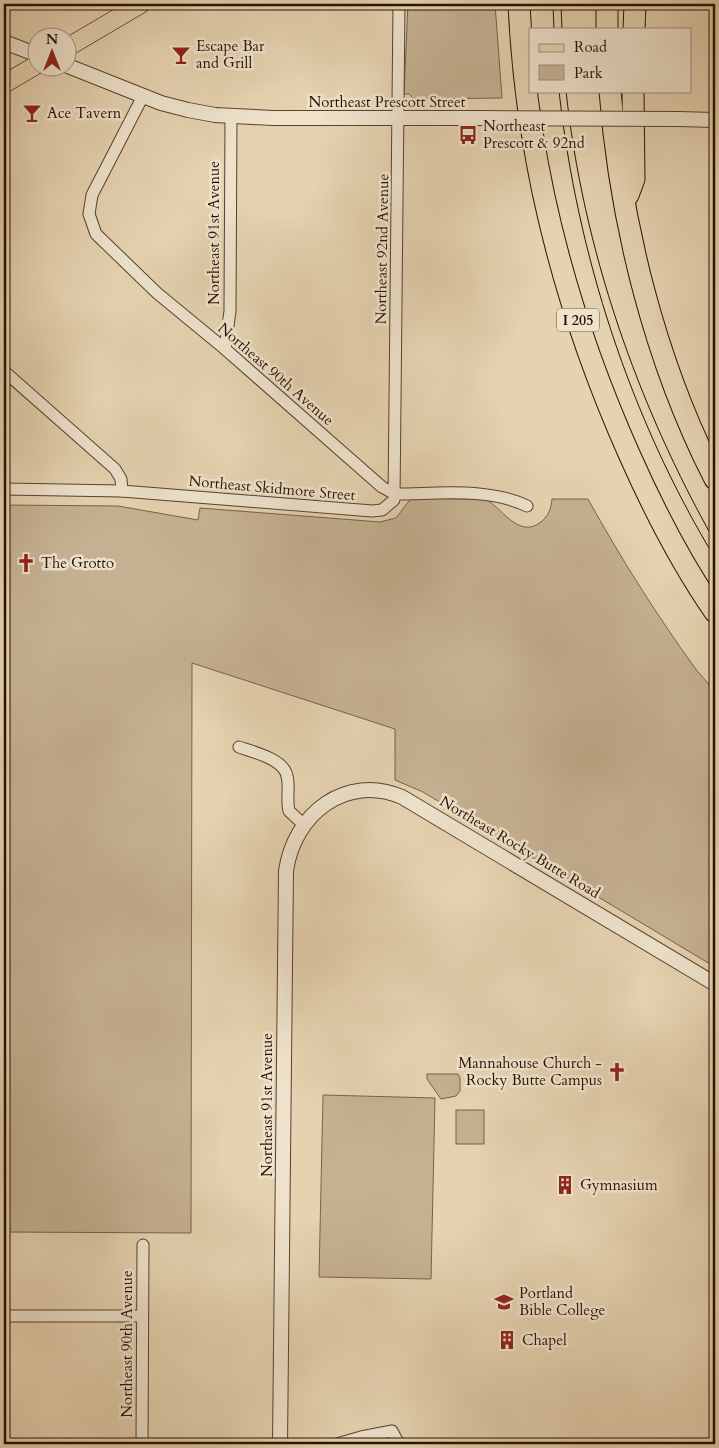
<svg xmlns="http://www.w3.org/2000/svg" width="719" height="1448" font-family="Cardo,serif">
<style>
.green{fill:#c5b192;stroke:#776149}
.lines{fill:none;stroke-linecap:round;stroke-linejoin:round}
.minor-casing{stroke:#58412c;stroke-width:13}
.tertiary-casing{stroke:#58412c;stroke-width:16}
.primary-casing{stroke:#291100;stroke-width:19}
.motorway-casing{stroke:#291100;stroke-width:23}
.minor{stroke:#eee2cc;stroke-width:11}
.tertiary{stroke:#eee2cc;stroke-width:14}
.primary{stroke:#e5d2b0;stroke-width:18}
.motorway{stroke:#e5d2b0;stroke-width:21}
.tram{stroke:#291100;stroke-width:1}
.tertiary-bridge-casing{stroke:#58412c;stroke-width:16;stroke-linecap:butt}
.tertiary-bridge{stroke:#eee2cc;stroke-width:14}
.labels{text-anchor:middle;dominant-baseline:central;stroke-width:5;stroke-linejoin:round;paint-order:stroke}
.shield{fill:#eee2cc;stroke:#64503d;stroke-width:1}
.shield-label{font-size:14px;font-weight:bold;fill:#291100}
.poi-label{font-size:15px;fill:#291100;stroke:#eee2cc;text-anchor:start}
.street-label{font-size:15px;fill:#291100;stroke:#eee2cc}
</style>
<rect width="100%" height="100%" fill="#e5d2b0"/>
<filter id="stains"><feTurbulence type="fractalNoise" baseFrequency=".004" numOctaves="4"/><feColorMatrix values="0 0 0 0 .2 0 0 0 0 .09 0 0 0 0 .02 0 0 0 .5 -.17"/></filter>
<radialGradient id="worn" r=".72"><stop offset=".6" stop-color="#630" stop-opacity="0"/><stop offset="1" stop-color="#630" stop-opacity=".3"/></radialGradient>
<g class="green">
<path d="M408,4H495L502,98L414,99L409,94H404Z"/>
<path d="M412,497C430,498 448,499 466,499C471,499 481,497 485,499C501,506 518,540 541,522C549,515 551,509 552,499H588C620,557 656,614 695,668C701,676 709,684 715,691V967L423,792L395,780V729L192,663L191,1233L4,1232V505L118,506L198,520L200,508L380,522L396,518Z"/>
<path d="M427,1074H458L460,1078V1091L456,1096L441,1099L427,1079Z"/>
<path d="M323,1095L435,1098L431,1279L319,1277Z"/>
<rect x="456" y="1110" width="28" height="34"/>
</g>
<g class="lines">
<g class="minor-casing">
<g id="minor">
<path d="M143,96L92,195L89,214L96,234L157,293L225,349L382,487L395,494C438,494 487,487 527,506"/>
<path d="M225,349L230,311L231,116"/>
<path d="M4,371L115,469L121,479L122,491"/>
<path d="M4,489L122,491L372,511L382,510L394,500L399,4"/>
<path d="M239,747C253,752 284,759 287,776C290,787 286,799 289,811L303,824"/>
<path d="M4,1316H142"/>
<path d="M142,1444L143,1245"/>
<path d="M337,1444L361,1437L392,1431L399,1444"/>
</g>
</g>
<g class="tertiary-casing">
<g id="tertiary">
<path d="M4,42L38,55"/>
<path d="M68,66L161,103L188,110L215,115L273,118H480"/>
<path d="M678,119L715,120"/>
<path d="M280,1444L286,871C294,814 346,773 402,797L715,984"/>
</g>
</g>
<g class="primary-casing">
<g id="primary">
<path d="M68,47L141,4"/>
<path d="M4,84L38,64"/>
</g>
</g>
<g class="motorway-casing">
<g id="motorway">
<path d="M519,4C526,160 566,313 630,456C654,510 681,563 715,612"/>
<path d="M607,29V4"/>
<path d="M634,29L635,4"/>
<path d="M610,91C620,222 655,362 715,479"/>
<path d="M628,195L634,179L633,91"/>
</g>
</g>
<use href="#minor" class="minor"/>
<use href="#tertiary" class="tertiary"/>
<use href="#primary" class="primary"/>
<use href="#motorway" class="motorway"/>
<g class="tram">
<path d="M553,4L554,29"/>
<path d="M561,4L562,29"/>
<path d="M559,91C577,254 630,418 715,558"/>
<path d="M566,91C583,249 637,404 715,542"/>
</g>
<g class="tertiary-bridge-casing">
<path id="tertiary-bridge" d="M480,118L678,119"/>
</g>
<use href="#tertiary-bridge" class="tertiary-bridge"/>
</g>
<defs>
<g id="bar-bare" transform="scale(1.5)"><path d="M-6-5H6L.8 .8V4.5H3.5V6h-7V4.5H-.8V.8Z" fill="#8f2418" stroke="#eee2cc" stroke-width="2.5" paint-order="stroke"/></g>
<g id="bus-bare" transform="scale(1.5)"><path d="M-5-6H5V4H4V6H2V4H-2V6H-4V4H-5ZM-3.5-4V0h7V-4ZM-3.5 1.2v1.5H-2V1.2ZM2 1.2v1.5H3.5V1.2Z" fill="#8f2418" stroke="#eee2cc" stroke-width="2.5" paint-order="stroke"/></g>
<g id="church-bare" transform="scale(1.5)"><path d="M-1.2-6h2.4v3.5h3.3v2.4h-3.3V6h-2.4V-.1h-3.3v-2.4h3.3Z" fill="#8f2418" stroke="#eee2cc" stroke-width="2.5" paint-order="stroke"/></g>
<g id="building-bare" transform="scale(1.5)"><path d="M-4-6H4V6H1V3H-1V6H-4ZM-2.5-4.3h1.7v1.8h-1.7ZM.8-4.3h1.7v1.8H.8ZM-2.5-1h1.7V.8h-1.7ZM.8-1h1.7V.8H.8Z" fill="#8f2418" stroke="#eee2cc" stroke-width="2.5" paint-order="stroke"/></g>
<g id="university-bare" transform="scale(1.5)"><path d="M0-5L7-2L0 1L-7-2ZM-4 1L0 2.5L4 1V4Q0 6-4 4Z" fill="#8f2418" stroke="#eee2cc" stroke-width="2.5" paint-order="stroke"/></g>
</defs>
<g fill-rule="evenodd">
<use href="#bar-bare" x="181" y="55"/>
<use href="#bar-bare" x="32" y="113"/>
<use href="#bus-bare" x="468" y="135"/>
<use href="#church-bare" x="26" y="563"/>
<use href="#church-bare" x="617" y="1072"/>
<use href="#building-bare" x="565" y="1185"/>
<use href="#university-bare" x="504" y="1302"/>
<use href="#building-bare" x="507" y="1340"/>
</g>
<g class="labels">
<rect class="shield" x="557" y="308.5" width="42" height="23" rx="4"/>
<g class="shield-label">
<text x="578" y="320">I 205</text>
</g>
<g class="poi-label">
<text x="196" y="46">Escape Bar<tspan x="196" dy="17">and Grill</tspan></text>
<text x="47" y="113">Ace Tavern</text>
<text x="483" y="126">Northeast<tspan x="483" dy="17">Prescott &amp; 92nd</tspan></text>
<text x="41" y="563">The Grotto</text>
<text x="602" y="1063" text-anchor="end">Mannahouse Church -<tspan x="602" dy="17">Rocky Butte Campus</tspan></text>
<text x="580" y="1185">Gymnasium</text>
<text x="519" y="1293">Portland<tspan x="519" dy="17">Bible College</tspan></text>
<text x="522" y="1340">Chapel</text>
</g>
<g class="street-label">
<text x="387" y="102">Northeast Prescott Street</text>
<text transform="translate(214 233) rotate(-90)">Northeast 91st Avenue</text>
<text transform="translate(382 249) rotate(-89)">Northeast 92nd Avenue</text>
<text transform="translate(276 374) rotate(41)">Northeast 90th Avenue</text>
<text transform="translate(272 488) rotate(5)">Northeast Skidmore Street</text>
<text transform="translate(520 847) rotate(31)">Northeast Rocky Butte Road</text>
<text transform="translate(267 1105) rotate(-90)">Northeast 91st Avenue</text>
<text transform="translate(127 1344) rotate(-90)">Northeast 90th Avenue</text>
</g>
</g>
<rect width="719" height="1448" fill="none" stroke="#e5d2b0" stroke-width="20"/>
<rect x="5" y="5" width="709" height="1438" fill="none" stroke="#291100" stroke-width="2.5"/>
<rect x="10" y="10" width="699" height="1428" fill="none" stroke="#291100"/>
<rect x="529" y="28" width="162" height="65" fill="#eee2cc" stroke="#9f8e7a"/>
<rect x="539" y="44" width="25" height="8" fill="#e5d2b0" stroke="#9f8e7a"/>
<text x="574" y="52" font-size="15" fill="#291100">Road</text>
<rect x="539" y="65" width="25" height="15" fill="#c5b192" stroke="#9f8e7a"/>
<text x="574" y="78" font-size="15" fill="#291100">Park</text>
<g transform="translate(52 52)"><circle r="24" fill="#eee2cc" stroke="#9f8e7a"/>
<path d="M0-4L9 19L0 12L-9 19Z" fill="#8f2418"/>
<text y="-8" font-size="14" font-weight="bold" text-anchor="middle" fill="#291100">N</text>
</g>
<rect width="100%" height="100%" filter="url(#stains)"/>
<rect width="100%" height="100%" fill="url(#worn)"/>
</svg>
